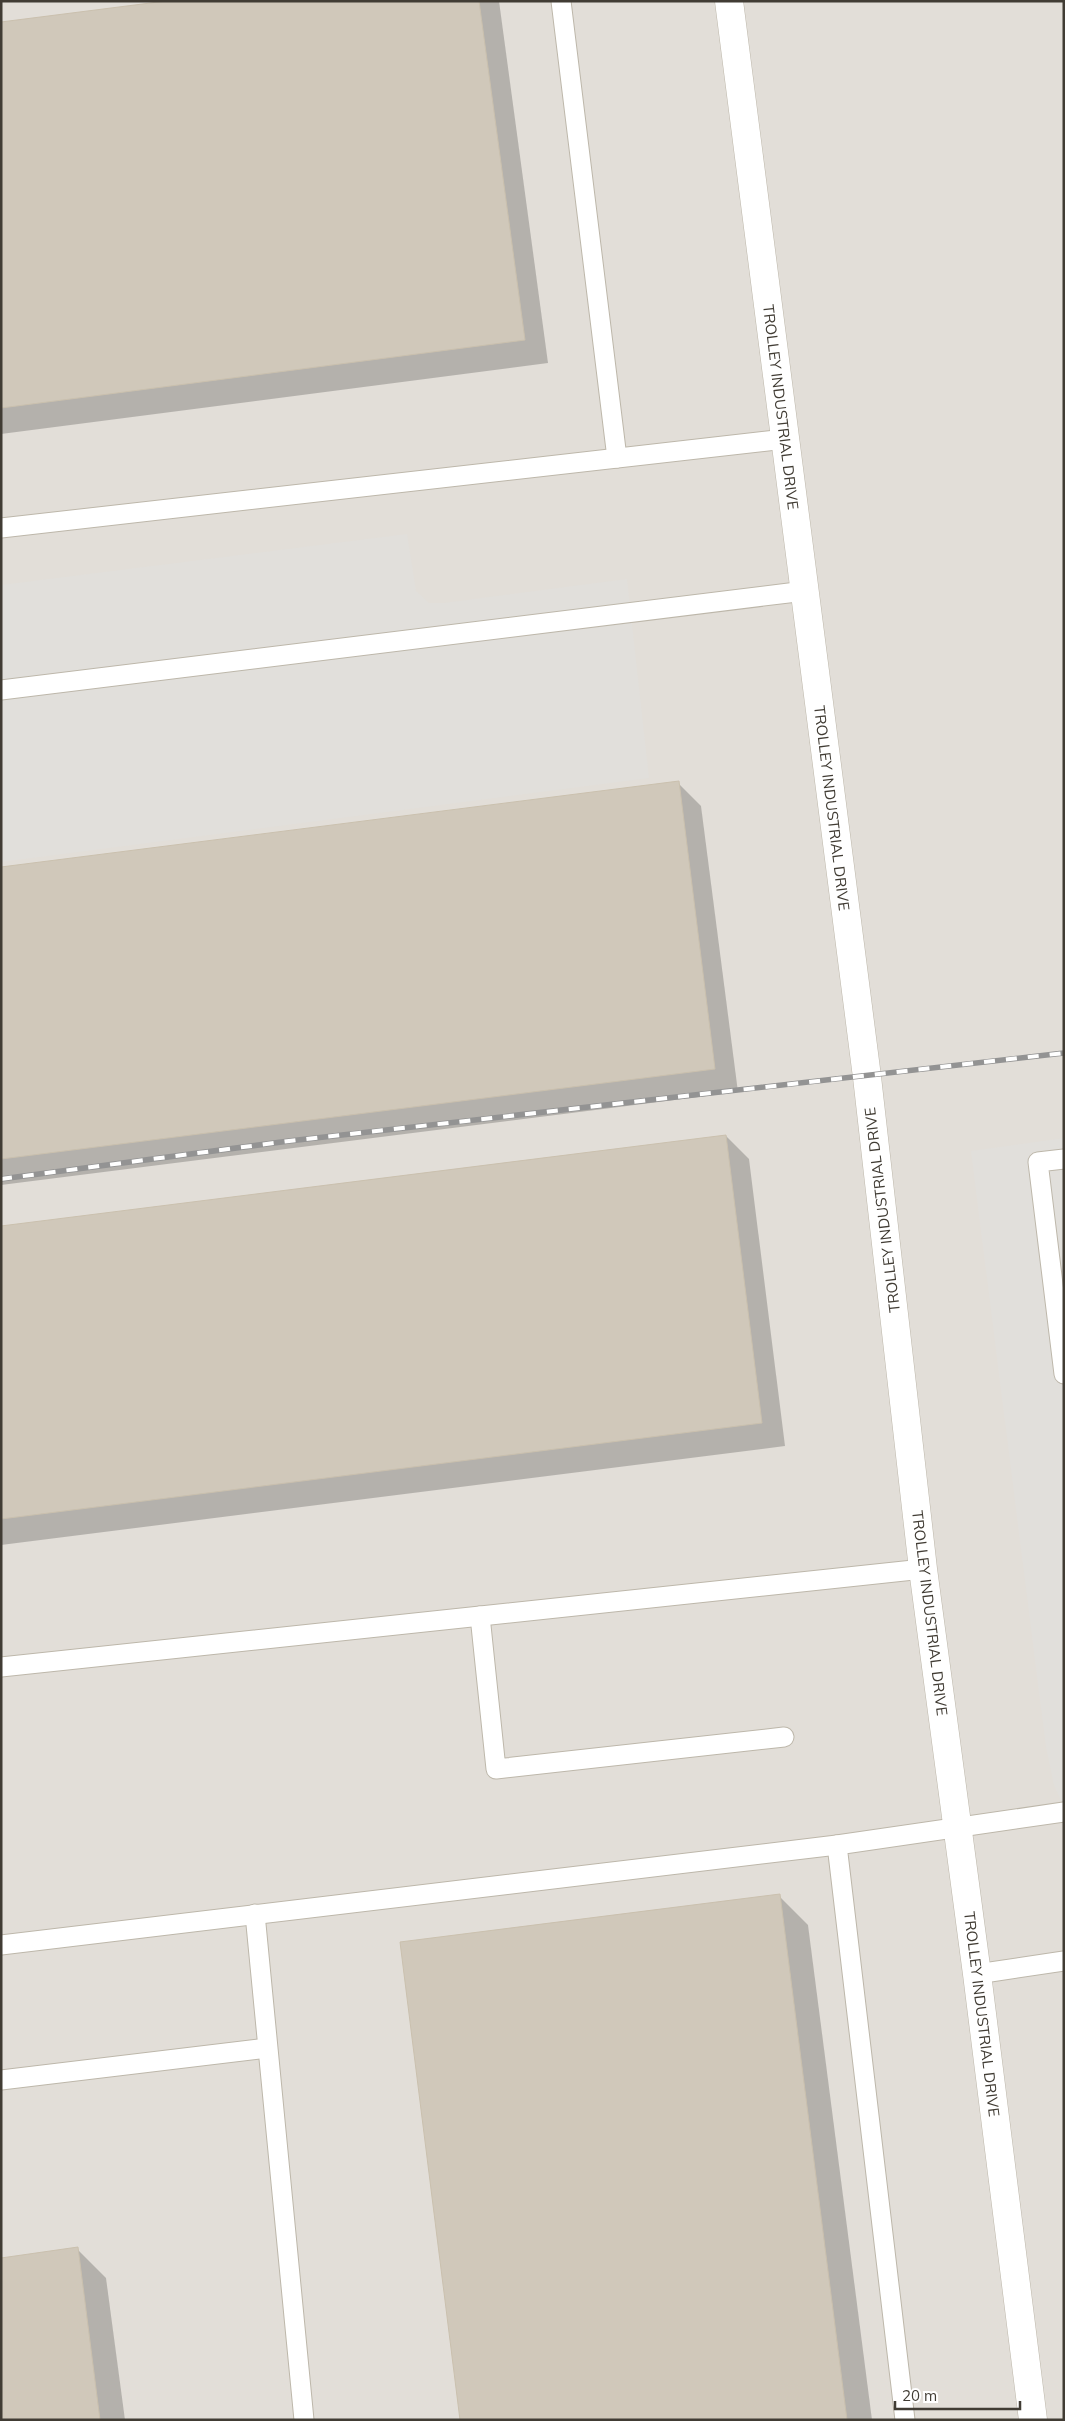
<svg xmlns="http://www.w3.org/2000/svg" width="1065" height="2421" font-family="Mulish,sans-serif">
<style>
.industrial{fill:#e2ded8}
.parking{fill:#e1dfdb}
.shadow{fill:#0003}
.building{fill:#d0c8ba;stroke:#cac0ae}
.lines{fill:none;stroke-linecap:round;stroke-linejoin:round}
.lane-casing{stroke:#bdb7aa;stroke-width:21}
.street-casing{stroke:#bdb7aa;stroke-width:29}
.lane{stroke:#fff;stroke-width:19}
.street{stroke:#fff;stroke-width:28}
.rail-casing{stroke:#939393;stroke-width:5.5}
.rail{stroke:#fff;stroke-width:4;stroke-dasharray:11;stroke-linecap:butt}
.labels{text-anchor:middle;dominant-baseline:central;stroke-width:4.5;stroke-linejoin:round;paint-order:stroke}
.street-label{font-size:15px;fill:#413c34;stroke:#fff}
</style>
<rect width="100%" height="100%" fill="#f0ede3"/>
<rect class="industrial" x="1" y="1" width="1063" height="2419"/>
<g class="parking">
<path d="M407,534L416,591L429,603H444L627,579L649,778L1,862V585Z"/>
<path d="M1064,1138V1807L1054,1785L1046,1747L971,1151Z"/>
</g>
<g class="shadow">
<path d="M176,1H499L548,363L1,434V24Z"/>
<path d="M678,783L701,806L738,1092L1,1185V868Z"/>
<path d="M726,1136L749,1159L785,1446L1,1545V1228Z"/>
<path d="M779,1896L808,1925L872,2420H462Z"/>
<path d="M77,2249L106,2278L125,2420H1Z"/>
</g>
<g class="building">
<path d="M166,1H479L525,340L1,408V22Z"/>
<path d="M679,781L715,1069L1,1159V867Z"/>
<path d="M726,1135L762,1423L1,1519V1226Z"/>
<path d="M780,1894L847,2420H460L400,1942Z"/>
<path d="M78,2247L100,2420H1V2258Z"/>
</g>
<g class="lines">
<g class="lane-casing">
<g id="lane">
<path d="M561,1L617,458"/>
<path d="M1,528L785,439"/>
<path d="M1,690L805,591"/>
<path d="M1064,1159L1038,1162L1064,1374"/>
<path d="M480,1616L496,1769L784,1737"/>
<path d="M1,1667L923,1569"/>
<path d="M255,1914L304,2420"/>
<path d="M1,1945L837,1845"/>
<path d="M977,1974L1064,1961"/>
<path d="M1,2080L267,2048"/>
<path d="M905,2420L837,1845L1064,1812"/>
</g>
</g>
<g class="street-casing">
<path id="street" d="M729,1L867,1077L923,1569L977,1974L1033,2420"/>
</g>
<use href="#lane" class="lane"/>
<use href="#street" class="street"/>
<g class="rail-casing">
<path id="rail" d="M1,1179L289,1141L1064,1053"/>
</g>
<use href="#rail" class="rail"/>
</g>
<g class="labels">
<g class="street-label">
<text transform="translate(781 407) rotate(83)">TROLLEY INDUSTRIAL DRIVE</text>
<text transform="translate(832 808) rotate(83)">TROLLEY INDUSTRIAL DRIVE</text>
<text transform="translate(882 1210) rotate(-97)">TROLLEY INDUSTRIAL DRIVE</text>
<text transform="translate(930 1613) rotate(83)">TROLLEY INDUSTRIAL DRIVE</text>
<text transform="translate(982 2014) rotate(83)">TROLLEY INDUSTRIAL DRIVE</text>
</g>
</g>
<rect width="1065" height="2421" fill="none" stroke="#413c34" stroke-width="5"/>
<path d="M895 2401v8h125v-8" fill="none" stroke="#413c34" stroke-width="2.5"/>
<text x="902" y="2401" font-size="15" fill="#413c34" stroke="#ffffff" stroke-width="4" paint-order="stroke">20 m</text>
</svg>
